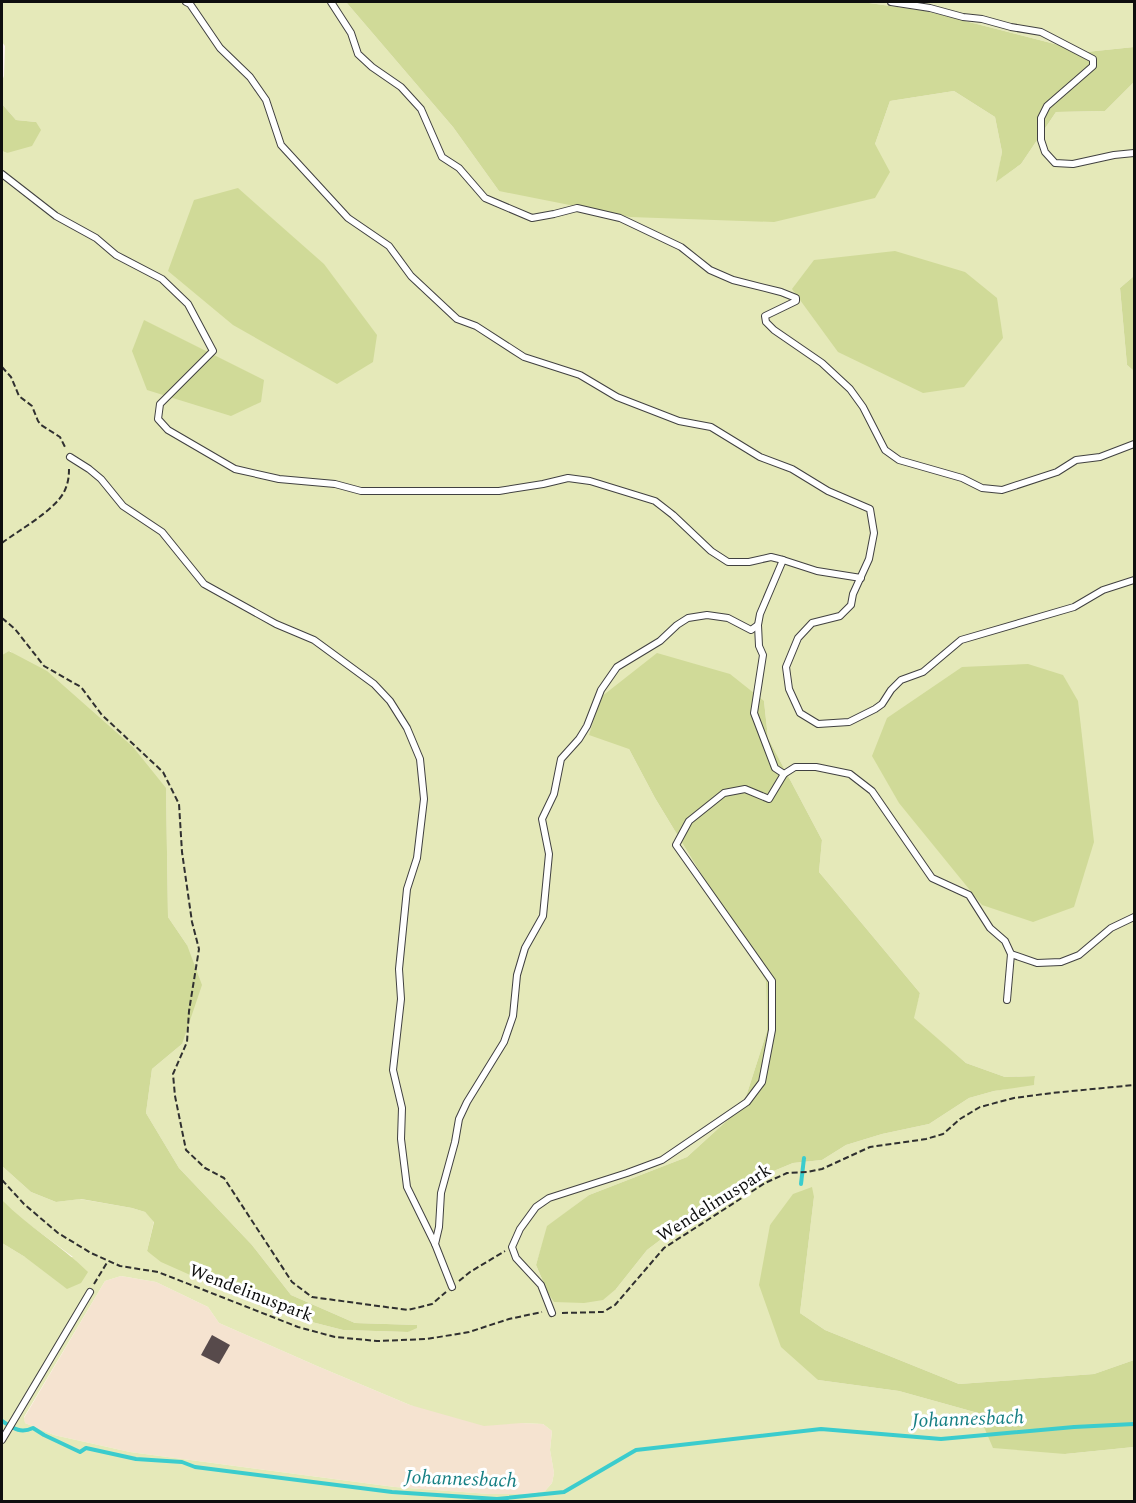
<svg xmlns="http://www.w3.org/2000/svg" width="1136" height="1503" font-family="Spectral,serif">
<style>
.farmland{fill:#f5e3d0}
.green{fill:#e5e9b9;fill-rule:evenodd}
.forest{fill:#d0da98}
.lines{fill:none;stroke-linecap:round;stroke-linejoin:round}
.stream{stroke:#3bcccd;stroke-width:4}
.building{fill:#574a4b}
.lane-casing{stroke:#414141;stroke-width:8}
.path{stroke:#303030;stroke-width:2;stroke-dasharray:6 3;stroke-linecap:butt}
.lane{stroke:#fff;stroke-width:6}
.labels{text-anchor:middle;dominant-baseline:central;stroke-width:6;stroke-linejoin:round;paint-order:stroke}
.street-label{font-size:18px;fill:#0e0e0e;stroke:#fff}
.water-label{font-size:20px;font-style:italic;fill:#167f83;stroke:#fff}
</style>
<rect width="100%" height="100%" fill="#fff6ef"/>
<path class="farmland" d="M121,1276L156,1282L208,1307L219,1323L317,1366L410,1405L522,1423L543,1424L552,1431L550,1450L554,1473L552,1483L545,1491L526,1494H489L395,1487L130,1452L54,1435L25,1423L24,1418L105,1281Z"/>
<g class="green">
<path d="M2,2H346L453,127L499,191L875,144L890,101L954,91L995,117L1002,152L997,181L1021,164L1056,112L1105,111L1134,82V276L1120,288L1127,365L1134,371V1360L1094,1374L959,1384L825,1330L800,1313L814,1197L770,1225L818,1380L899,1391L978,1413L1065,1454L1134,1447V1501H2V1415L3,1414L2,1411V1243L25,1257H73L11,1211L2,1200V1166L31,1192L56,1202L80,1199L132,1208L145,1212L154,1221L147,1251L197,1278L296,1318L343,1330L408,1332L417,1325L355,1323L291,1295L252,1245L179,1168L146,1113L152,1069L182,1044L187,945L168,917L166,789L10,651L2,655V151L7,153L36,122L16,120L2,104V81L4,76L5,46L2,42ZM764,701L768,738L822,840L819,872L920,993L913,1018L966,1063L1005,1077L1035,1076L1034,1084L994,1091L969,1098L929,1124L882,1134L846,1145L822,1160L793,1163L764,1175L680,1225L647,1250L616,1289L548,1293L536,1265L548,1226L589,1195L687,1157L743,1106L767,1031L766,981L655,798L629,749ZM121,1276L156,1282L208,1307L219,1323L317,1366L410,1405L484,1426L522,1423L543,1424L552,1431L550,1450L554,1473L552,1483L545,1491L526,1494H489L395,1487L130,1452L54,1435L25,1423L24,1417L105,1281Z"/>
<path d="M862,2H1134V47L1086,52L926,11Z"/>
</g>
<g class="forest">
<path d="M346,2H862L926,11L1086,52L1134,47V82L1105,111L1056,112L1021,164L996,182L1002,152L995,117L954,91L890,101L875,144L890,172L875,198L774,222L630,217L499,191L453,127Z"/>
<path d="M2,104L16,120L36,122L41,130L32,146L7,153L2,151Z"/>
<path d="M238,188L324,264L377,335L373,362L337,384L233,325L168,271L194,200Z"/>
<path d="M895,251L965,272L997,298L1003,338L964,387L923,393L838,352L792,289L814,260Z"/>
<path d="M1134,276V371L1127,365L1120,288Z"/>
<path d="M144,320L264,380L261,402L231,416L147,390L132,351Z"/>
<path d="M9,651L47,671L133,747L166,788L168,917L187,945L202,985L182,1044L152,1069L146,1113L179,1168L252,1245L291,1295L355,1323L417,1325V1328L408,1332L343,1330L296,1318L197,1278L161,1262L147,1251L154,1222L145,1212L132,1208L81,1199L56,1202L31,1192L2,1166V655Z"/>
<path d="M657,653L730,674L764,701L768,738L822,840L819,872L920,993L914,1018L966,1063L1005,1077L1035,1076L1034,1085L994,1091L969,1098L929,1124L882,1134L846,1145L822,1160L793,1163L764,1175L680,1225L647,1250L616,1289L603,1300L584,1303L554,1302L548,1293L536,1265L547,1226L589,1195L687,1157L743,1106L767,1031L766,981L655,798L629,749L589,735L601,697Z"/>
<path d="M1028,664L1063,675L1078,701L1094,842L1074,907L1033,922L982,905L899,803L872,756L887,718L962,667Z"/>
<path d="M812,1187L814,1197L800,1313L825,1330L959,1384L1094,1374L1134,1360V1447L1065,1454L993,1448L978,1413L899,1391L818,1380L781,1347L759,1285L770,1225L793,1194Z"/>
<path d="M2,1200C28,1227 61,1245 88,1272L81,1283L67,1289L25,1257L2,1243Z"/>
</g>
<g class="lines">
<g class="stream">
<path d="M801,1184L804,1158"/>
<path d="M2,1421C13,1428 20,1434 33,1428L44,1435L80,1452L86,1448L136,1459L182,1462L195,1467L392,1492L497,1499L564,1492L636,1450L821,1429L941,1439L1074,1427L1134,1424"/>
</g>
</g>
<path class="building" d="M212,1335L230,1345L219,1364L201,1355Z"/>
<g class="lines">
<g class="lane-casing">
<g id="lane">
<path d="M186,2L190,4L220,48L250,77L266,100L281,145L348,218L389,246L411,276L457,319L476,326L524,357L580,375L617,397L679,421L711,427L760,457L792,469L828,491L870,509L874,533L869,559L853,594L851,605L840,616L812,623L798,638L786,667L789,689L800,713L818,724L849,722L875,709L882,704L891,690L901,680L923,672L961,640L1074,607L1103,590L1134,580"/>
<path d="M331,2L351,33L358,54L372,67L401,87L421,109L442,157L459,168L485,198L532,218L554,214L577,208L620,218L681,247L710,270L733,280L781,292L796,298V301L765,316L766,322L774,330L822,363L850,389L863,407L885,450L899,460L962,478L982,488L1002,490L1057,472L1076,460L1100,457L1134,444"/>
<path d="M891,2L930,8L963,17L982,19L1011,27L1041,32L1093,59V66L1047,106L1041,118V140L1045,152L1055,163L1073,164L1114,155L1134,153"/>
<path d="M2,174L56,216L96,238L116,255L162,279L188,304L213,351L160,404L158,419L168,430L235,469L279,479L335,484L361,491H499L543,484L568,478L590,481L655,501L673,515L711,551L728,562H749L771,557L783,560L817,571L861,578"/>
<path d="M70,457L89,469L101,479L123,506L162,532L204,584L276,624L314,640L374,684L390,701L407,728L420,759L424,799L417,858L407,889L399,969L401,999L393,1070L402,1108L401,1139L407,1187L435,1244"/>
<path d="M758,625L759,646L763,655L754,713L775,768L784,774L795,767H816L850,774L872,791L932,878L969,895L990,928L1005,941L1011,954L1037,963L1061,962L1079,955L1111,928L1134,917"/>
<path d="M1007,1000L1011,954"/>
<path d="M452,1287L435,1244L439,1227L441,1193L455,1142L459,1119L467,1102L504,1042L513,1016L517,975L525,948L543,916L549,854L542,819L554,794L561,759L579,739L587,726L601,690L617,667L660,641L677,625L688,618L707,615L728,618L751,630L758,625L760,614L783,560"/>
<path d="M552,1313L541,1285L516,1258L512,1247L520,1229L536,1207L549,1198L627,1173L662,1160L747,1102L762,1082L772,1030V981L676,845L689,821L724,793L745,789L769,799L784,774"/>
<path d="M2,1440L90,1292"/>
</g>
</g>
<g class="path">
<path d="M2,367L11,377L19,396L32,406L38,421L41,425L60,437L66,449"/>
<path d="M2,543C19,530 54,511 64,492C68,484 69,477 69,469"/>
<path d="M2,618L15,629L44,666L81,687L102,715L163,772L179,804L182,852L192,922L199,949L189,1011L187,1042L173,1074L175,1096L186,1150L205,1168L224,1178L292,1282L312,1297L408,1310L432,1304L446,1292"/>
<path d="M2,1180L24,1204L58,1233L91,1253L120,1266L158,1272L298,1327L335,1337L377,1341L427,1339L469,1332L509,1319L542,1312"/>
<path d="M459,1281L470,1272L505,1251"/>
<path d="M94,1284L108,1261"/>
<path d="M562,1313L603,1312L615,1305L664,1248L765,1183L787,1173L807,1172L822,1169L870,1147L926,1139L943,1134L960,1119L980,1107L1014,1098L1052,1093L1134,1085"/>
</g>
<use href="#lane" class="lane"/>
</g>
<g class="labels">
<g class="street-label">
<text transform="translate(714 1203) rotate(-32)">Wendelinuspark</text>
<text transform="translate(251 1293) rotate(21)">Wendelinuspark</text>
</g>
<g class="water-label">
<text transform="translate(968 1419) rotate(-2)">Johannesbach</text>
<text transform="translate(461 1479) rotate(2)">Johannesbach</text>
</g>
</g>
<rect width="1136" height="1503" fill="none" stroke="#0e0e0e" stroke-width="6"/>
</svg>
